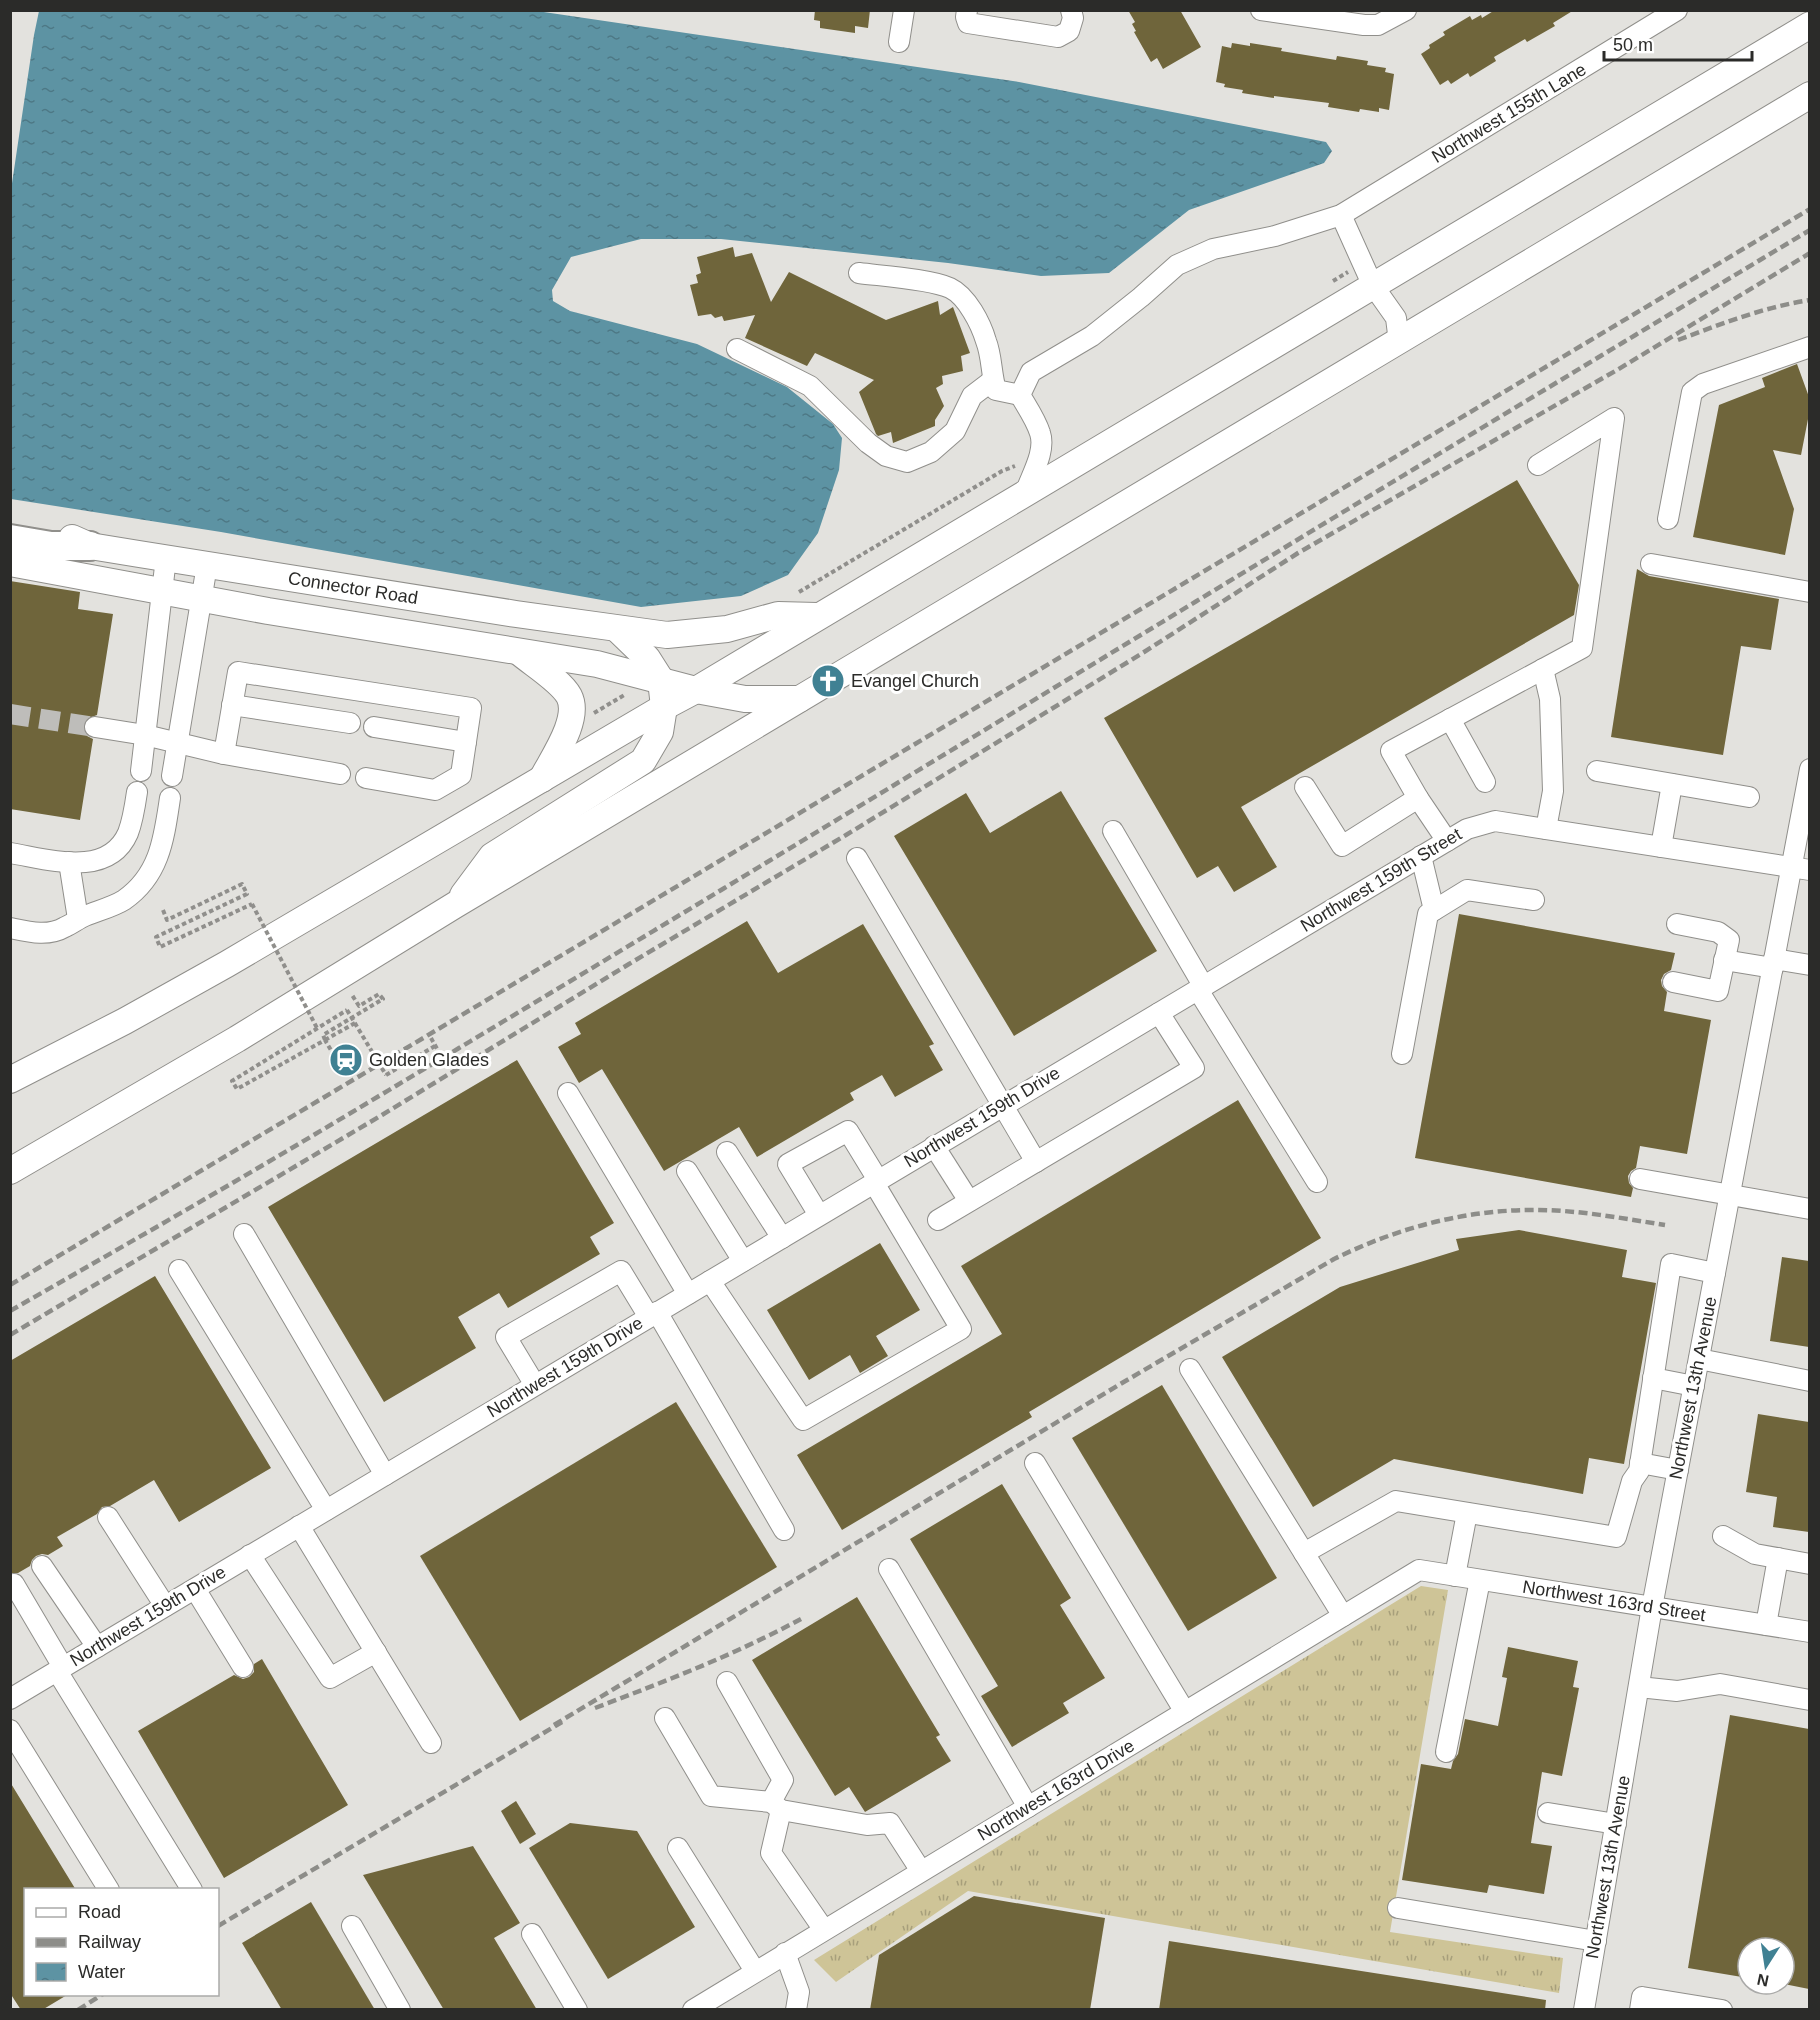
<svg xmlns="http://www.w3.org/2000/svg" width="1820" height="2020" font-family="Helvetica,sans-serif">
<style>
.grass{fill:url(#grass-tufts)}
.water{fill:url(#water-ripples)}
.building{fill:#6f653b}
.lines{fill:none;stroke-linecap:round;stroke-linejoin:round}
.minor-tunnel{stroke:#bebdba;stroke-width:20;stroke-dasharray:20 10;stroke-linecap:butt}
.minor-casing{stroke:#908f8b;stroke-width:22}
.major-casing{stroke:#908f8b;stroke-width:28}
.highway-casing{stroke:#908f8b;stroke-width:32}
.path{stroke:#908f8c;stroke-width:4;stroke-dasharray:4.5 3;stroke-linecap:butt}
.minor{stroke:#fff;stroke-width:20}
.major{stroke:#fff;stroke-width:26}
.highway{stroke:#fff;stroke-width:28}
.rail{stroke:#8d8d89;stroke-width:4.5;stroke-dasharray:9 4.5;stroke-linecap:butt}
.path-bridge{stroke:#908f8c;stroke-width:4;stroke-dasharray:4.5 3;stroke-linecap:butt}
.labels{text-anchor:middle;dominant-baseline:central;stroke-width:6;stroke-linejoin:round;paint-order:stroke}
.street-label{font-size:18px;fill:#2b2b29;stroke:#fff}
.poi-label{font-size:18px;fill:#2b2b29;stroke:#fff;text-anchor:start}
</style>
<defs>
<pattern id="grass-tufts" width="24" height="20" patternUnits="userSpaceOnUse" patternTransform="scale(1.5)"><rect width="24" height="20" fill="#cec497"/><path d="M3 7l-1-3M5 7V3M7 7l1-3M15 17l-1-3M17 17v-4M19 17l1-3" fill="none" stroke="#a79f7b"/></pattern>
<pattern id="water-ripples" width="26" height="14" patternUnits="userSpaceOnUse" patternTransform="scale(1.5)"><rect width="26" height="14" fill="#5d93a3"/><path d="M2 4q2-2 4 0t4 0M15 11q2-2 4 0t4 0" fill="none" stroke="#4d7885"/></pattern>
</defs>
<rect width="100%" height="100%" fill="#e3e2de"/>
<path class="grass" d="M1421,1586L1448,1590L1390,1932L1563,1958L1559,1993L968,1891L836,1982L814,1960Z"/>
<path class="water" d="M39,11H537L1019,82L1326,142L1332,151L1324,163L1189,210L1109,273L1041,276L948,263L721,239H641L571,257L552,290L553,301L570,311L697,344L787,387L833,424L842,438L839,470L818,533L788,575L741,596L641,607L221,532L11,499V190L34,35Z"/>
<g class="building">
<path d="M815,10H870L868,28L855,26V33L820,28V21L814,20Z"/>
<path d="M1128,10H1180L1201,47L1163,69L1157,58L1151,62L1134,32L1136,31L1132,24L1135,22Z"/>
<path d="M1495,10H1574L1553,23L1555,26L1527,42L1525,39L1494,57L1496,61L1470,77L1468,73L1451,84L1448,80L1440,85L1421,54L1430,48L1429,45L1445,35L1443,32L1470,16L1472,20L1481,15L1482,18Z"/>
<path d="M1232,43L1250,46V43L1282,48L1281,51L1336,60L1337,56L1368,61L1367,65L1386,68L1385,72L1394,74L1389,110L1379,108V112L1360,109L1359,112L1328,107L1329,103L1274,96V98L1242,93L1243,90L1224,87L1225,84L1216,82L1222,46L1231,48Z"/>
<path d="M733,247L735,257L752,253L771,302L789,272L886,320L938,301L940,315L953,307L970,353L961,356L963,371L942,376L943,384L936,388L944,406L935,420V426L893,443L891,432L878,436L876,434L859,392L874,380L815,353L807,366L745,338L755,315L724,321L722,316L715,318L711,314L698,316L690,285L698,283L696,275L701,273L697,257Z"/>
<path d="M1797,364L1809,397V414L1801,455L1773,450L1794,509L1785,555L1693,537L1719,405L1765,387L1762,378Z"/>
<path d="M1517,480L1579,585L1574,615L1241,807L1277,867L1234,892L1218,866L1197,878L1104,718Z"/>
<path d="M1637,569L1649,576L1779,599L1771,650L1741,646L1723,755L1611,737Z"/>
<path d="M10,581L80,592L78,609L113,614L97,715L86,719L83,726L87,736L93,739L80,820L10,809Z"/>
<path d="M1061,791L1157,951L1014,1036L894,836L966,793L990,833Z"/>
<path d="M1459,914L1675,953L1671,970L1664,974L1661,980L1662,986L1667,992L1664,1011L1711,1020L1687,1154L1640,1146L1636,1168L1631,1171L1628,1176L1629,1183L1633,1188L1631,1197L1415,1158Z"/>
<path d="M747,921L778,973L863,924L934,1044L929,1046L943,1070L895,1097L882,1075L850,1093L854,1100L757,1157L739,1127L664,1171L602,1069L579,1083L558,1047L581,1034L575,1023Z"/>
<path d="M517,1060L614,1223L590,1237L600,1254L508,1308L499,1293L458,1317L476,1348L384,1402L268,1207Z"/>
<path d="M1238,1100L1321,1238L1029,1412L1032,1417L842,1530L797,1455L1002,1334L961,1266Z"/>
<path d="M1519,1230L1627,1250L1622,1277L1656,1283L1624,1464L1589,1458L1583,1494L1394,1459L1313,1507L1222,1357L1340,1287L1459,1250L1456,1239Z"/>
<path d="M880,1243L920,1310L876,1336L888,1356L860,1373L850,1355L809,1380L767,1310Z"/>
<path d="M1782,1257L1809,1261V1347L1770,1341Z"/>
<path d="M155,1276L271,1468L179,1522L154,1480L110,1506L102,1507L97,1514L57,1537L63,1546L48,1555L42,1554L36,1556L32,1560L30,1566L18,1573H10V1361Z"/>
<path d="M1162,1385L1277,1578L1188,1631L1072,1438Z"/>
<path d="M676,1402L777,1567L520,1721L420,1556Z"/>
<path d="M1758,1414L1809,1422V1532L1773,1527L1777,1497L1746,1492Z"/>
<path d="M1002,1484L1071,1598L1060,1605L1105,1678L1063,1703L1069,1713L1012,1747L981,1696L998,1686L910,1539Z"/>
<path d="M857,1597L940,1735L936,1737L951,1761L865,1812L849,1787L835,1796L752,1660Z"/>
<path d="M1508,1647L1578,1661L1573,1687L1579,1688L1562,1776L1542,1772L1531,1843L1552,1846L1544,1894L1489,1885L1487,1893L1402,1880L1421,1764L1451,1769L1453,1761L1458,1754L1465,1719L1498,1726L1507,1678L1502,1677Z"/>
<path d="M262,1659L348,1805L224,1878L138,1731L234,1675L243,1679L249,1677L254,1672V1664Z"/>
<path d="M1730,1715L1809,1729V1989L1784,1984V1948H1748V1978L1688,1968Z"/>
<path d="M10,1782L76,1890H26V1995H67L42,2010H21L10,1993Z"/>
<path d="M516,1801L536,1834L520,1844L501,1811Z"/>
<path d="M570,1823L637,1831L695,1927L608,1979L529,1848Z"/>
<path d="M473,1846L520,1923L494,1938L537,2010H444L363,1875Z"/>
<path d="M974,1896L1105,1918L1090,2010H870L879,1955Z"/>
<path d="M311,1902L375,2010H282L242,1943Z"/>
<path d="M1169,1941L1546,2000L1545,2010H1159Z"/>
</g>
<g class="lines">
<path class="minor-tunnel" d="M10,714L95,727"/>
<g class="minor-casing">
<g id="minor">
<path d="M967,10L966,17L968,23L1058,37L1069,31L1073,18L1071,10"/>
<path d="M1261,10L1364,25H1378L1406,10"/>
<path d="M899,42L904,10"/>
<path d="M1341,215L1372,284L1396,318L1399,342"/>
<path d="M859,273C882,276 930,279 950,288C967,296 981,324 986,341C992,356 991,374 996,390L1020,395"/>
<path d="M737,349L810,386L868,443L886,456L907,462L931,452L955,431L972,396L993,380"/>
<path d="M1026,491C1032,474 1046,451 1040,433C1036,420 1027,407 1020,395L1031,372L1092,336L1141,297L1177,265L1213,249L1275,236L1341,215L1677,10"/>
<path d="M1668,519L1692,392L1703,384L1810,347"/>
<path d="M1651,564L1810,592"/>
<path d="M1543,669L1550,699L1553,791L1546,829"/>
<path d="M232,705L350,723"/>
<path d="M1450,719L1485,782"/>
<path d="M95,727L145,735L224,754L340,774"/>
<path d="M374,727L466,742"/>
<path d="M224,754L238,672L471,708L461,775L435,790L366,778"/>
<path d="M141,771L166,558"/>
<path d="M1597,771L1749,797"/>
<path d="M172,776L207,565"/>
<path d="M1305,787L1342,846L1418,798L1447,841"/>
<path d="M1418,798L1391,751L1582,648L1614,418L1538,465"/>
<path d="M1113,831L1204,987"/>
<path d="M1661,847L1672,784"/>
<path d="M10,853C48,859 108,879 128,833C133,820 135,806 137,792"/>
<path d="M1421,856L1434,910"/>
<path d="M857,858L1036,1162"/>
<path d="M69,862L78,919"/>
<path d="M10,928C29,932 48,937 65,927C72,924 78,919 85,916C97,911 113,907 124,900C160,875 164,838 170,798"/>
<path d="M1774,959L1810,965"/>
<path d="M1724,960L1773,968"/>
<path d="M1673,982L1718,991L1729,940L1718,932L1677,924"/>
<path d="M1198,990L1317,1182"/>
<path d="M1402,1054L1428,914L1467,890L1534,900"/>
<path d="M568,1093L688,1294"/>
<path d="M934,1146L969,1201"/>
<path d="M727,1152L782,1238"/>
<path d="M687,1171L743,1261"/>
<path d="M1640,1179L1810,1209"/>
<path d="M819,1215L788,1164L848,1131L878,1180"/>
<path d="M938,1220L1194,1068L1159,1013"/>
<path d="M244,1234L385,1475"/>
<path d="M179,1270L326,1510"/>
<path d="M710,1281L803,1420L961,1329L874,1183"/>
<path d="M657,1312L784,1530"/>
<path d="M1699,1359L1810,1381"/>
<path d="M1190,1369L1343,1616"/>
<path d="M1653,1378L1694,1386"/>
<path d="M535,1385L506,1337L621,1271L649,1317"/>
<path d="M1035,1463L1185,1712"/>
<path d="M1640,1463L1678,1470"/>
<path d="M108,1517L165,1606"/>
<path d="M299,1526L431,1743"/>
<path d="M1723,1536L1755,1554L1810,1564"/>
<path d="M1304,1553L1396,1501L1616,1537L1632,1481L1639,1471L1671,1264L1715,1273"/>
<path d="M250,1555L330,1678L376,1652"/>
<path d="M42,1566L97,1647"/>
<path d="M889,1569L1028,1807"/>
<path d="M1455,1576L1467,1513"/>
<path d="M14,1584L63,1667"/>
<path d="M195,1589L243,1667"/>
<path d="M1766,1625L1778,1558"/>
<path d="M57,1671L192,1890"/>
<path d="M727,1682L783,1780L771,1802"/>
<path d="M1639,1687L1677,1691L1720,1684L1810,1700"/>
<path d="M10,1699L1467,829L1495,821L1810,870"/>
<path d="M665,1718L711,1796L771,1802L781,1810L867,1825L890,1823L921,1871"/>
<path d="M10,1730L109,1890"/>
<path d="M1446,1752L1480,1580"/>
<path d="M781,1810L771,1853L824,1930"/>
<path d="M1548,1813L1616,1824"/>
<path d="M678,1848L755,1971"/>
<path d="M1398,1908L1596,1941"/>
<path d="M352,1926L400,2010"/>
<path d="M532,1934L577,2010"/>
<path d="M785,1953L799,1992L796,2010"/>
<path d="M693,2010L1419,1570L1810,1632"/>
<path d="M1584,2010L1652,1607L1810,769"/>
<path d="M1640,2010L1642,1997L1722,2010"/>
</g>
</g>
<g class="major-casing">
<g id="major">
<path d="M72,538L90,546L139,554L516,614L667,635L727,629L778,615L817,616"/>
<path d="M10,563L268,611L597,664L696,690L745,699H799"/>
<path d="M519,652C533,664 561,681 569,696C581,719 552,759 542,779"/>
<path d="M463,895L492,856L643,761L660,732L664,707L661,680L647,658L617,629"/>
<path d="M10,1080L125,1021L227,964L664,707L696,690L1810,25"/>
<path d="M10,1171L237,1039L455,905L1810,95"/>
</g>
</g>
<g class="highway-casing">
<path id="highway" d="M10,539L51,546H90"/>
</g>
<g class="path">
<path d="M1333,281L1348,272"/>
<path d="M799,592L1002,471L1015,466"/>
<path d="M594,713L626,694"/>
<path d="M163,910L167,920L242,884L247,894L156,937L160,947L252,904"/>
<path d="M431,1038L440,1054"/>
<path d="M325,1040L323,1035L383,999L379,994L359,1006L352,995"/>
<path d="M325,1040L355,1023"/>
<path d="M342,1069L325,1040L237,1089L232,1081L347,1010"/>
<path d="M386,1075L435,1046"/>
</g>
<use href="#minor" class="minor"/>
<use href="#major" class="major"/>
<use href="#highway" class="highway"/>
<g class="rail">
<path d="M1678,340C1721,324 1764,307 1810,300"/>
<path d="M10,1285L1810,209"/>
<path d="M10,1311C108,1255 206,1199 302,1142C807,841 1306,532 1810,230"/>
<path d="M10,1335L382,1115L629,964L846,835L1141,654L1298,553L1617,370L1810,253"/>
<path d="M595,1708C666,1681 734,1655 801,1619"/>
<path d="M554,1725L1122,1383L1334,1259C1395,1229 1460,1211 1528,1210C1574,1209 1620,1218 1665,1225"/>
<path d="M218,1926L562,1722"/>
<path d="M78,2010L103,1994"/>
</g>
<g class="path-bridge">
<path d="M252,904L317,1028"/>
<path d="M347,1010L386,1075"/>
</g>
</g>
<defs>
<g id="church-disc" transform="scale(1.725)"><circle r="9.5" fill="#408193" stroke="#fff"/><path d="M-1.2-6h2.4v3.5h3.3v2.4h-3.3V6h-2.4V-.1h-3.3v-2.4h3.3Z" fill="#fff"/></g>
<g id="station-disc" transform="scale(1.725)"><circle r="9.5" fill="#408193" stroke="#fff"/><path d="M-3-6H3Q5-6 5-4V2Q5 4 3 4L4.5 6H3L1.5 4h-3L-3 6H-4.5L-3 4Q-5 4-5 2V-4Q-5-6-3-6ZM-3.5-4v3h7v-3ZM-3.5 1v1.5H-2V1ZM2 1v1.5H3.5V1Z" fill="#fff"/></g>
</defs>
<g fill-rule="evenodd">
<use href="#church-disc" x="828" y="681"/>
<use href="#station-disc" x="346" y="1060"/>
</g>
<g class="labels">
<g class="street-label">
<text transform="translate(1509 113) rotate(-31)">Northwest 155th Lane</text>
<text transform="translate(353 588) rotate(9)">Connector Road</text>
<text transform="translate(1381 880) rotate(-31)">Northwest 159th Street</text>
<text transform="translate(982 1117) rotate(-31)">Northwest 159th Drive</text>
<text transform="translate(565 1367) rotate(-31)">Northwest 159th Drive</text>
<text transform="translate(1693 1388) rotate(-79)">Northwest 13th Avenue</text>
<text transform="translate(1614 1601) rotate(9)">Northwest 163rd Street</text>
<text transform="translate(148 1616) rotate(-31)">Northwest 159th Drive</text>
<text transform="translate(1056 1790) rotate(-31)">Northwest 163rd Drive</text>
<text transform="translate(1608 1867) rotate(-80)">Northwest 13th Avenue</text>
</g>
<g class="poi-label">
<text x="851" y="681">Evangel Church</text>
<text x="369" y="1060">Golden Glades</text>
</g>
</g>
<rect width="1820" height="2020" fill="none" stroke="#2b2b29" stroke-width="24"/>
<rect x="24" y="1888" width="195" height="108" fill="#ffffff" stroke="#aaaaa9" stroke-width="1.5"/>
<rect x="36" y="1908" width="30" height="9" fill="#ffffff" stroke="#aaaaa9" stroke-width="1.5"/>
<text x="78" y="1918" font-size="18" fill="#2b2b29">Road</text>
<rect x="36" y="1938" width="30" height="9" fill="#8d8d89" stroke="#aaaaa9" stroke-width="1.5"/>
<text x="78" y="1948" font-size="18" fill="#2b2b29">Railway</text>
<rect x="36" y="1963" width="30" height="18" fill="url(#water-ripples)" stroke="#aaaaa9" stroke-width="1.5"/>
<text x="78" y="1978" font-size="18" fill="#2b2b29">Water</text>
<g transform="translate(1766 1966) rotate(192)"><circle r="28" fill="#ffffff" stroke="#aaaaa9" stroke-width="1.5"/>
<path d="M0-4.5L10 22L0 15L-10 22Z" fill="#408193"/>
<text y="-9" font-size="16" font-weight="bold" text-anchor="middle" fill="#2b2b29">N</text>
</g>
<path d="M1604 51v9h148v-9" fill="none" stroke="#2b2b29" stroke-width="3"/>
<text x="1613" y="51" font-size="18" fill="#2b2b29" stroke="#ffffff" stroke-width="4.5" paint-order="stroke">50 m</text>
</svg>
